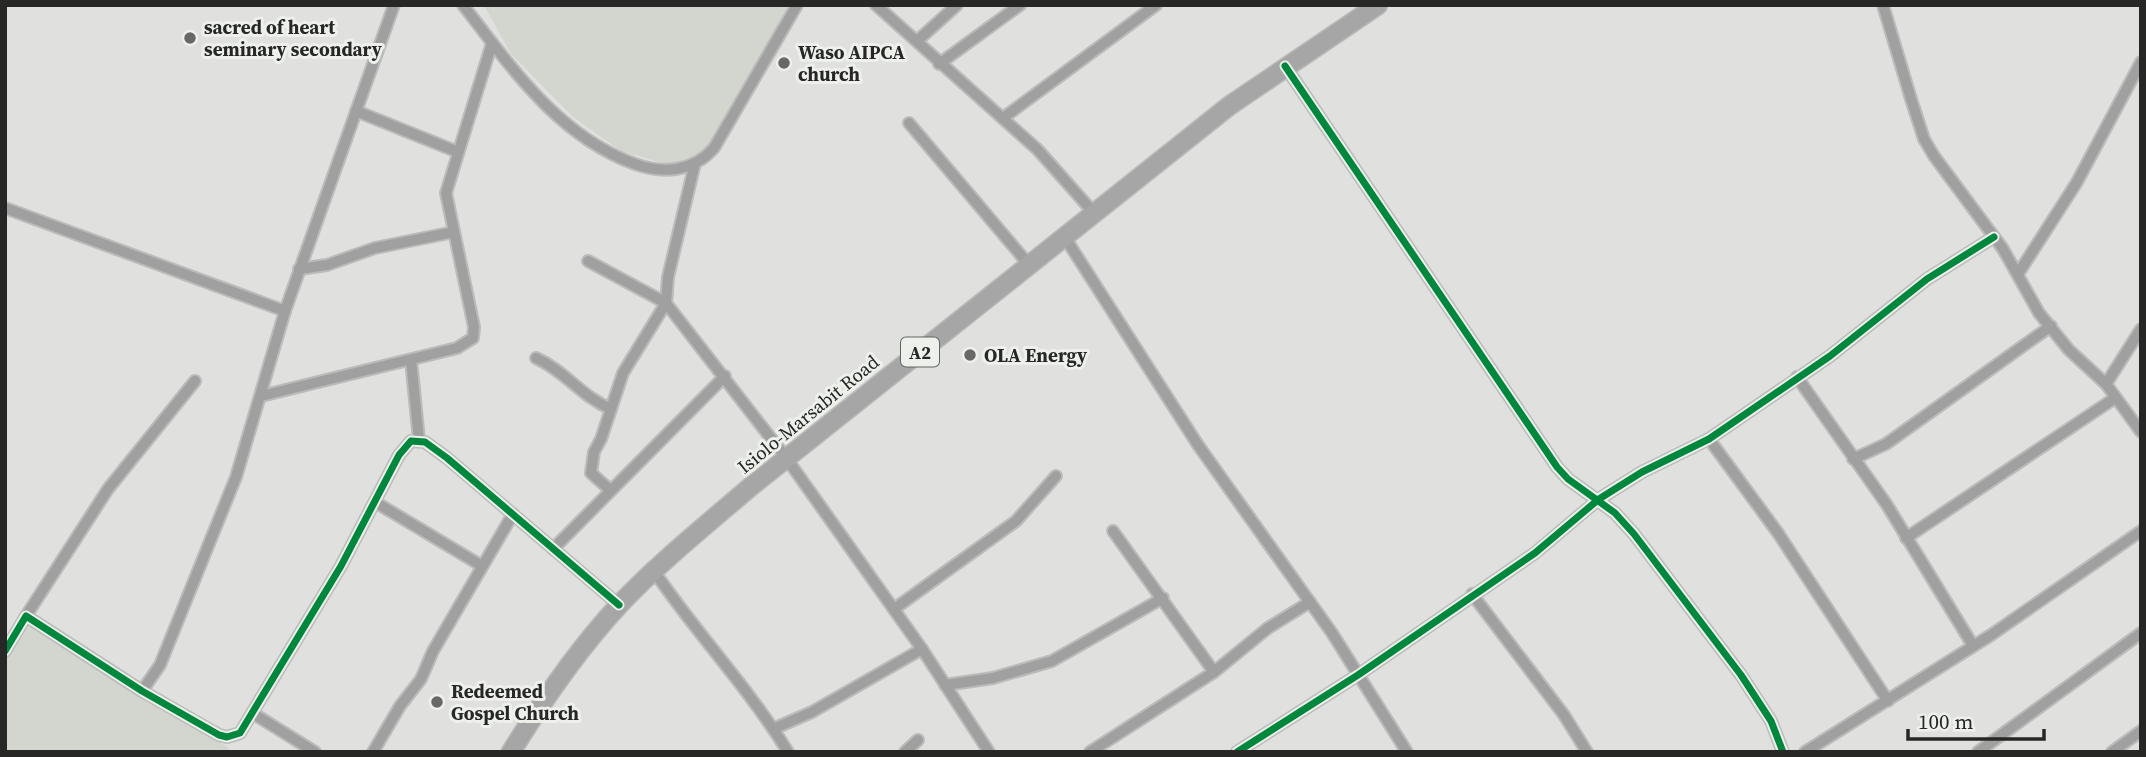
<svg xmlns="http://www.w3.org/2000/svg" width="2146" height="757" font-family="'Source Serif 4',serif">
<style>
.built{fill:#d2d6cf}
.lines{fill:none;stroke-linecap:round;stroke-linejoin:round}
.minor-casing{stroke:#bbbcba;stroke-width:14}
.trunk-casing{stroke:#bbbcba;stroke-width:21}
.minor{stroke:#a0a0a0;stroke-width:10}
.trunk{stroke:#a5a6a5;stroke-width:18}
.cycleway-casing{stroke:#edf0eb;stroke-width:11}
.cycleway{stroke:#00873e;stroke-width:7}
.poi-dot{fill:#686967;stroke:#edf0eb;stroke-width:2.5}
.labels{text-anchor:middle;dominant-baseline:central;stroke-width:6;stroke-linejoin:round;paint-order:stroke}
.shield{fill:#edf0eb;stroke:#626461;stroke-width:2}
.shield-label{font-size:18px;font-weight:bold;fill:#272826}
.poi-label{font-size:19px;font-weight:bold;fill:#272826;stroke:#edf0eb;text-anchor:start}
.street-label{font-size:19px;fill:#272826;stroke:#edf0eb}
</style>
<rect width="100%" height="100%" fill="#e0e1df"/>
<g class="built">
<path d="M484,5H793L724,142L699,166L666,164L621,151L573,117L511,54Z"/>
<path d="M26,625L173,716L229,748L226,752H5V657Z"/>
</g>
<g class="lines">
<g class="minor-casing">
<g id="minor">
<path d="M463,5C511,67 558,136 635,164C663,174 693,172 714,148L797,5"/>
<path d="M876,5L1038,150L1093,212"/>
<path d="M1883,5L1911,99L1924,139L1934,156L2003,249L2039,313L2069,350L2106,384L2141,432"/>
<path d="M917,41L957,5"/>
<path d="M939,64L1020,5"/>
<path d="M1285,66L1557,467L1568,479L1615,513L1634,534L1741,675L1771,721L1783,752"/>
<path d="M356,111L458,152"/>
<path d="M1003,118L1156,5"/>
<path d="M909,123L1030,266"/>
<path d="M5,208L285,311"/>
<path d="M1064,236L1198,445L1332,633L1407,752"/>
<path d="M588,261L666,303L787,459L922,649L989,752"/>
<path d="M299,269L327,265L375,248L454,232"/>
<path d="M2018,274L2077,182L2141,62"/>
<path d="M536,358C565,371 582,397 611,409"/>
<path d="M411,360L419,440"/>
<path d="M1797,377L1887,505L1972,644"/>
<path d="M2106,384L2141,329"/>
<path d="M261,396L457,348L473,338L474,327L446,193L492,43"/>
<path d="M1709,439L1778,533L1888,701"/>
<path d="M1853,459L1886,444L2051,326"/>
<path d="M609,489L591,473L594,452L601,439L623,373L666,303L668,277L695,163"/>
<path d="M375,502L482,566"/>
<path d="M1113,531L1214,672"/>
<path d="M1906,538L2115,398"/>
<path d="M553,549L725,376"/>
<path d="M654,571C696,633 748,687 788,752"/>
<path d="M1472,594L1564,715L1587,752"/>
<path d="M894,609L1016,521L1056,476"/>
<path d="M26,616L108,489L195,381"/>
<path d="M5,651L26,616L142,691L219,735L227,737L240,733L341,566L399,455L411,441L425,442L447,458L619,605"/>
<path d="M945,685L993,678L1052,661L1163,598"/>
<path d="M142,691L160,665L236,477L285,311L394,5"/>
<path d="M254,714L315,752"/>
<path d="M773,729L812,712L922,649"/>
<path d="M373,752L400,706L421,679L433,651L513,514"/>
<path d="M905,752L918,740"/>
<path d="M1090,752L1214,672L1268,628L1310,602"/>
<path d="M1237,752L1358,675L1535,553L1599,499L1642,472L1709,439L1830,356L1927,279L1994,237"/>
<path d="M1805,752L1991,635L2141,531"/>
<path d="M1978,752L2141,633"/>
<path d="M2112,752L2141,731"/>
</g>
</g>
<g class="trunk-casing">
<path id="trunk" d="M511,752C543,700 578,649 620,604C660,562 705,526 749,488L1229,106L1378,5"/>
</g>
<use href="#minor" class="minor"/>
<use href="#trunk" class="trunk"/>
<g class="cycleway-casing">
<g id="cycleway">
<path d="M1285,66L1557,467L1568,479L1615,513L1634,534L1741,675L1771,721L1783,752"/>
<path d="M5,651L26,616L142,691L219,735L227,737L240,733L341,566L399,455L411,441L425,442L447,458L619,605"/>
<path d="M1237,752L1358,675L1535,553L1599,499L1642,472L1709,439L1830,356L1927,279L1994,237"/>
</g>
</g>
<use href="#cycleway" class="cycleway"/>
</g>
<g class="poi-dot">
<circle cx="190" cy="38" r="7"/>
<circle cx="784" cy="63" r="7"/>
<circle cx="970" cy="355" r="7"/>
<circle cx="437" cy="702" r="7"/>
</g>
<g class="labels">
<rect class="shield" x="901" y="337.5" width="38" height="29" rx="5"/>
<g class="shield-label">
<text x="920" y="352">A2</text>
</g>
<g class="poi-label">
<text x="204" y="27">sacred of heart<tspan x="204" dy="22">seminary secondary</tspan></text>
<text x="798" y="52">Waso AIPCA<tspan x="798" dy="22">church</tspan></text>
<text x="984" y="355">OLA Energy</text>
<text x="451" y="691">Redeemed<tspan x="451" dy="22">Gospel Church</tspan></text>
</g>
<g class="street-label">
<text transform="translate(808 414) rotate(-39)">Isiolo-Marsabit Road</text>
</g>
</g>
<rect width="2146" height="757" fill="none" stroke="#272826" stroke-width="14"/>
<path d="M1908 729v10h136v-10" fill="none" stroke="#272826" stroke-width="3.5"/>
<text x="1918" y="729" font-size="21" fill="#272826" stroke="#edf0eb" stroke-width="5" paint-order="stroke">100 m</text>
</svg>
